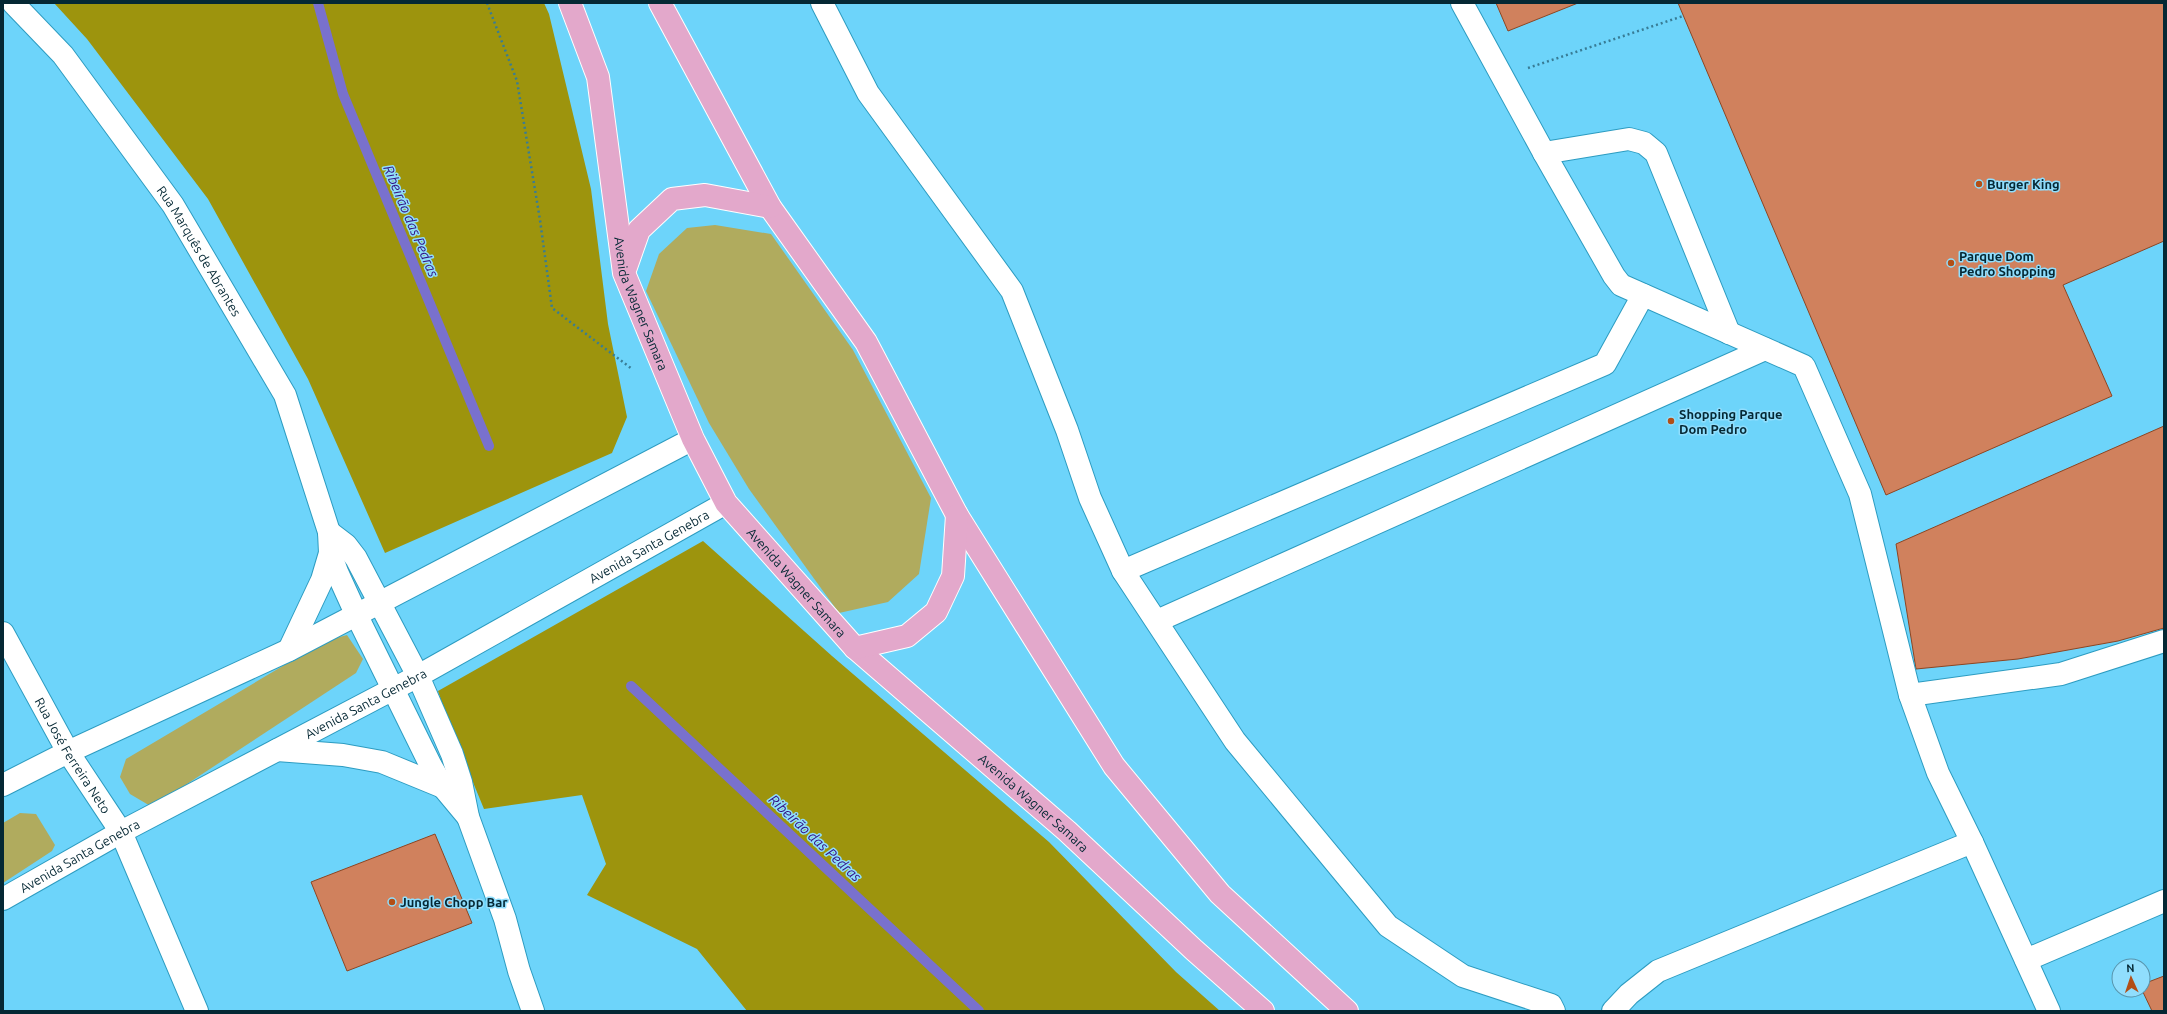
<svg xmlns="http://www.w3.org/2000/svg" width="2167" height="1014" font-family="Ubuntu,sans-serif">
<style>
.green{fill:#b0ab5e}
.forest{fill:#9d940d}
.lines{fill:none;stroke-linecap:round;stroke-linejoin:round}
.stream{stroke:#7971cd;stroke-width:10}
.building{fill:#d0815d;stroke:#8e4521}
.minor-casing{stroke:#2d9cc1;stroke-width:24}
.major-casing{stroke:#fff;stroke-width:24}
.path{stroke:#387c95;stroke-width:2.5;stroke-dasharray:2 3;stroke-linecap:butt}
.minor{stroke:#fff;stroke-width:22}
.major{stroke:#e3a8cb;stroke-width:22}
.poi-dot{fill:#b24f17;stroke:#90defd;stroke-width:1.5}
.labels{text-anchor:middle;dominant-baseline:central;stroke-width:3;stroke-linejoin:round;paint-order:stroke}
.poi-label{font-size:13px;font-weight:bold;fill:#052834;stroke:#90defd;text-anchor:start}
.street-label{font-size:13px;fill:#052834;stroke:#90defd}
.water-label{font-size:14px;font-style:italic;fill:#321281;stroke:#90defd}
</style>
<rect width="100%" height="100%" fill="#6dd4fa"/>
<g class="green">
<path d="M715,225L771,234L853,350L931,498L919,574L888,602L839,613L749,489L709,423L646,291L659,254L687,228Z"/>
<path d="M347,635L363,659L356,673L152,807L130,794L120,777L126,759L325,641Z"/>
<path d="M20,813L36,814L55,845L52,851L3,883V823Z"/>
</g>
<g class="forest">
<path d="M54,3H544L549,14L591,189L608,324L627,417L612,453L385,553L308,379L208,199L87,39Z"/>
<path d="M703,541L832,656L1049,842L1176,972L1220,1011H747L697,949L587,895L606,864L582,795L484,809L449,724L438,691Z"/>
</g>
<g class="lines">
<g class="stream">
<path d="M318,3L343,94L489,446"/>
<path d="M631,686L979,1011"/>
</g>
</g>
<g class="building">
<path d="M1496,3H1578L1508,31Z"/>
<path d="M1678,3H2164V241L2063,285L2112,396L1886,495Z"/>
<path d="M2164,426V628L2118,641L2018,659L1916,669L1896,544Z"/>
<path d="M435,834L472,923L347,971L311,882Z"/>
<path d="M2164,976V1011H2152L2142,990L2143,984Z"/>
</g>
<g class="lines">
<g class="minor-casing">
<g id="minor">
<path id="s1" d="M13,3L63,55L173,205L285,395L329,532L330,553L337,572L357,616L431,766L443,787L468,817"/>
<path d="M822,3L868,93L1012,291L1067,430L1090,498L1123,571L1235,741L1388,926L1463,976L1551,1005L1554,1011"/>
<path d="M1462,3L1544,153L1614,276L1621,285L1804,366L1860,494L1910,695L2061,674L2164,641"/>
<path d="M1544,153L1629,139L1644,143L1656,153L1729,333"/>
<path d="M329,532L346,545L356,558L418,676L452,754L461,782L468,817L505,919L519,971L533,1011"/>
<path d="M1123,571L1605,364L1643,295"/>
<path d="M1157,621L1765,349"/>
<path id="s2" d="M3,633L68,752L121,832L197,1011"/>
<path d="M289,650L322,580L330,553"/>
<path d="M1910,695L1938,773L1972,842L2049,1011"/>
<path d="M277,750L343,755L382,762L443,787"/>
<path d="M3,785L68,752L289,650L693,439"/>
<path id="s3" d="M3,899L121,832L418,676L726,503"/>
<path d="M2026,960L2164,901"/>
<path d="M1613,1011L1629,994L1658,971L1972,842"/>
</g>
</g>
<g class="major-casing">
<g id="major">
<path id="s4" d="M570,3L598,77L624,273L693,439L726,503L855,648L1067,831L1194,950L1263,1011"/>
<path d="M660,3L770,207L866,342L957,515L1114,766L1220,894L1347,1011"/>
<path d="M626,267L639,230L672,199L705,195L770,207"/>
<path d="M855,648L907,636L936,612L953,576L957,515"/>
</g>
</g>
<g class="path">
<path d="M487,3L517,81L540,220L552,308L632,369"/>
<path d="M1528,68L1683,16"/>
</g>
<use href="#minor" class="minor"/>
<use href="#major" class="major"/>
</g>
<g class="poi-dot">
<circle cx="1979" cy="184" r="4"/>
<circle cx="1951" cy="263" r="4"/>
<circle cx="1671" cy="421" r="4"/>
<circle cx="392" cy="902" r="4"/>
</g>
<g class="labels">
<g class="poi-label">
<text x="1987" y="184">Burger King</text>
<text x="1959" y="256">Parque Dom<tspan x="1959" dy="15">Pedro Shopping</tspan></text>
<text x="1679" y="414">Shopping Parque<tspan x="1679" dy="15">Dom Pedro</tspan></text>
<text x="400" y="902">Jungle Chopp Bar</text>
</g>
<g class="street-label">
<text stroke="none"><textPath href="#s1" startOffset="311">Rua Marquês de Abrantes</textPath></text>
<text stroke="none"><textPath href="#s4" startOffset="311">Avenida Wagner Samara</textPath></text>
<text stroke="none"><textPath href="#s3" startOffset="736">Avenida Santa Genebra</textPath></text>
<text stroke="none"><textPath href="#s4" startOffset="635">Avenida Wagner Samara</textPath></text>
<text stroke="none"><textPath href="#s3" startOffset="412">Avenida Santa Genebra</textPath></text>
<text stroke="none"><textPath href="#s2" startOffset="141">Rua José Ferreira Neto</textPath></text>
<text stroke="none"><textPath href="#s4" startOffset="959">Avenida Wagner Samara</textPath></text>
<text stroke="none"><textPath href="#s3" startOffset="88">Avenida Santa Genebra</textPath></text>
</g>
<g class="water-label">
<text transform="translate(411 221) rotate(67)">Ribeirão das Pedras</text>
<text transform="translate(815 838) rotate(43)">Ribeirão das Pedras</text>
</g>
</g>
<rect width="2167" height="1014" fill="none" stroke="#052834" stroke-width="8"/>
<g transform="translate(2131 978) rotate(357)"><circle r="19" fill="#90defd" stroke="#5895ad"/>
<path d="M0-3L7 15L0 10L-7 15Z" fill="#b24f17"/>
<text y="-6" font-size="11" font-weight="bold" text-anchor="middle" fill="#052834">N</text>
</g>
</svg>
